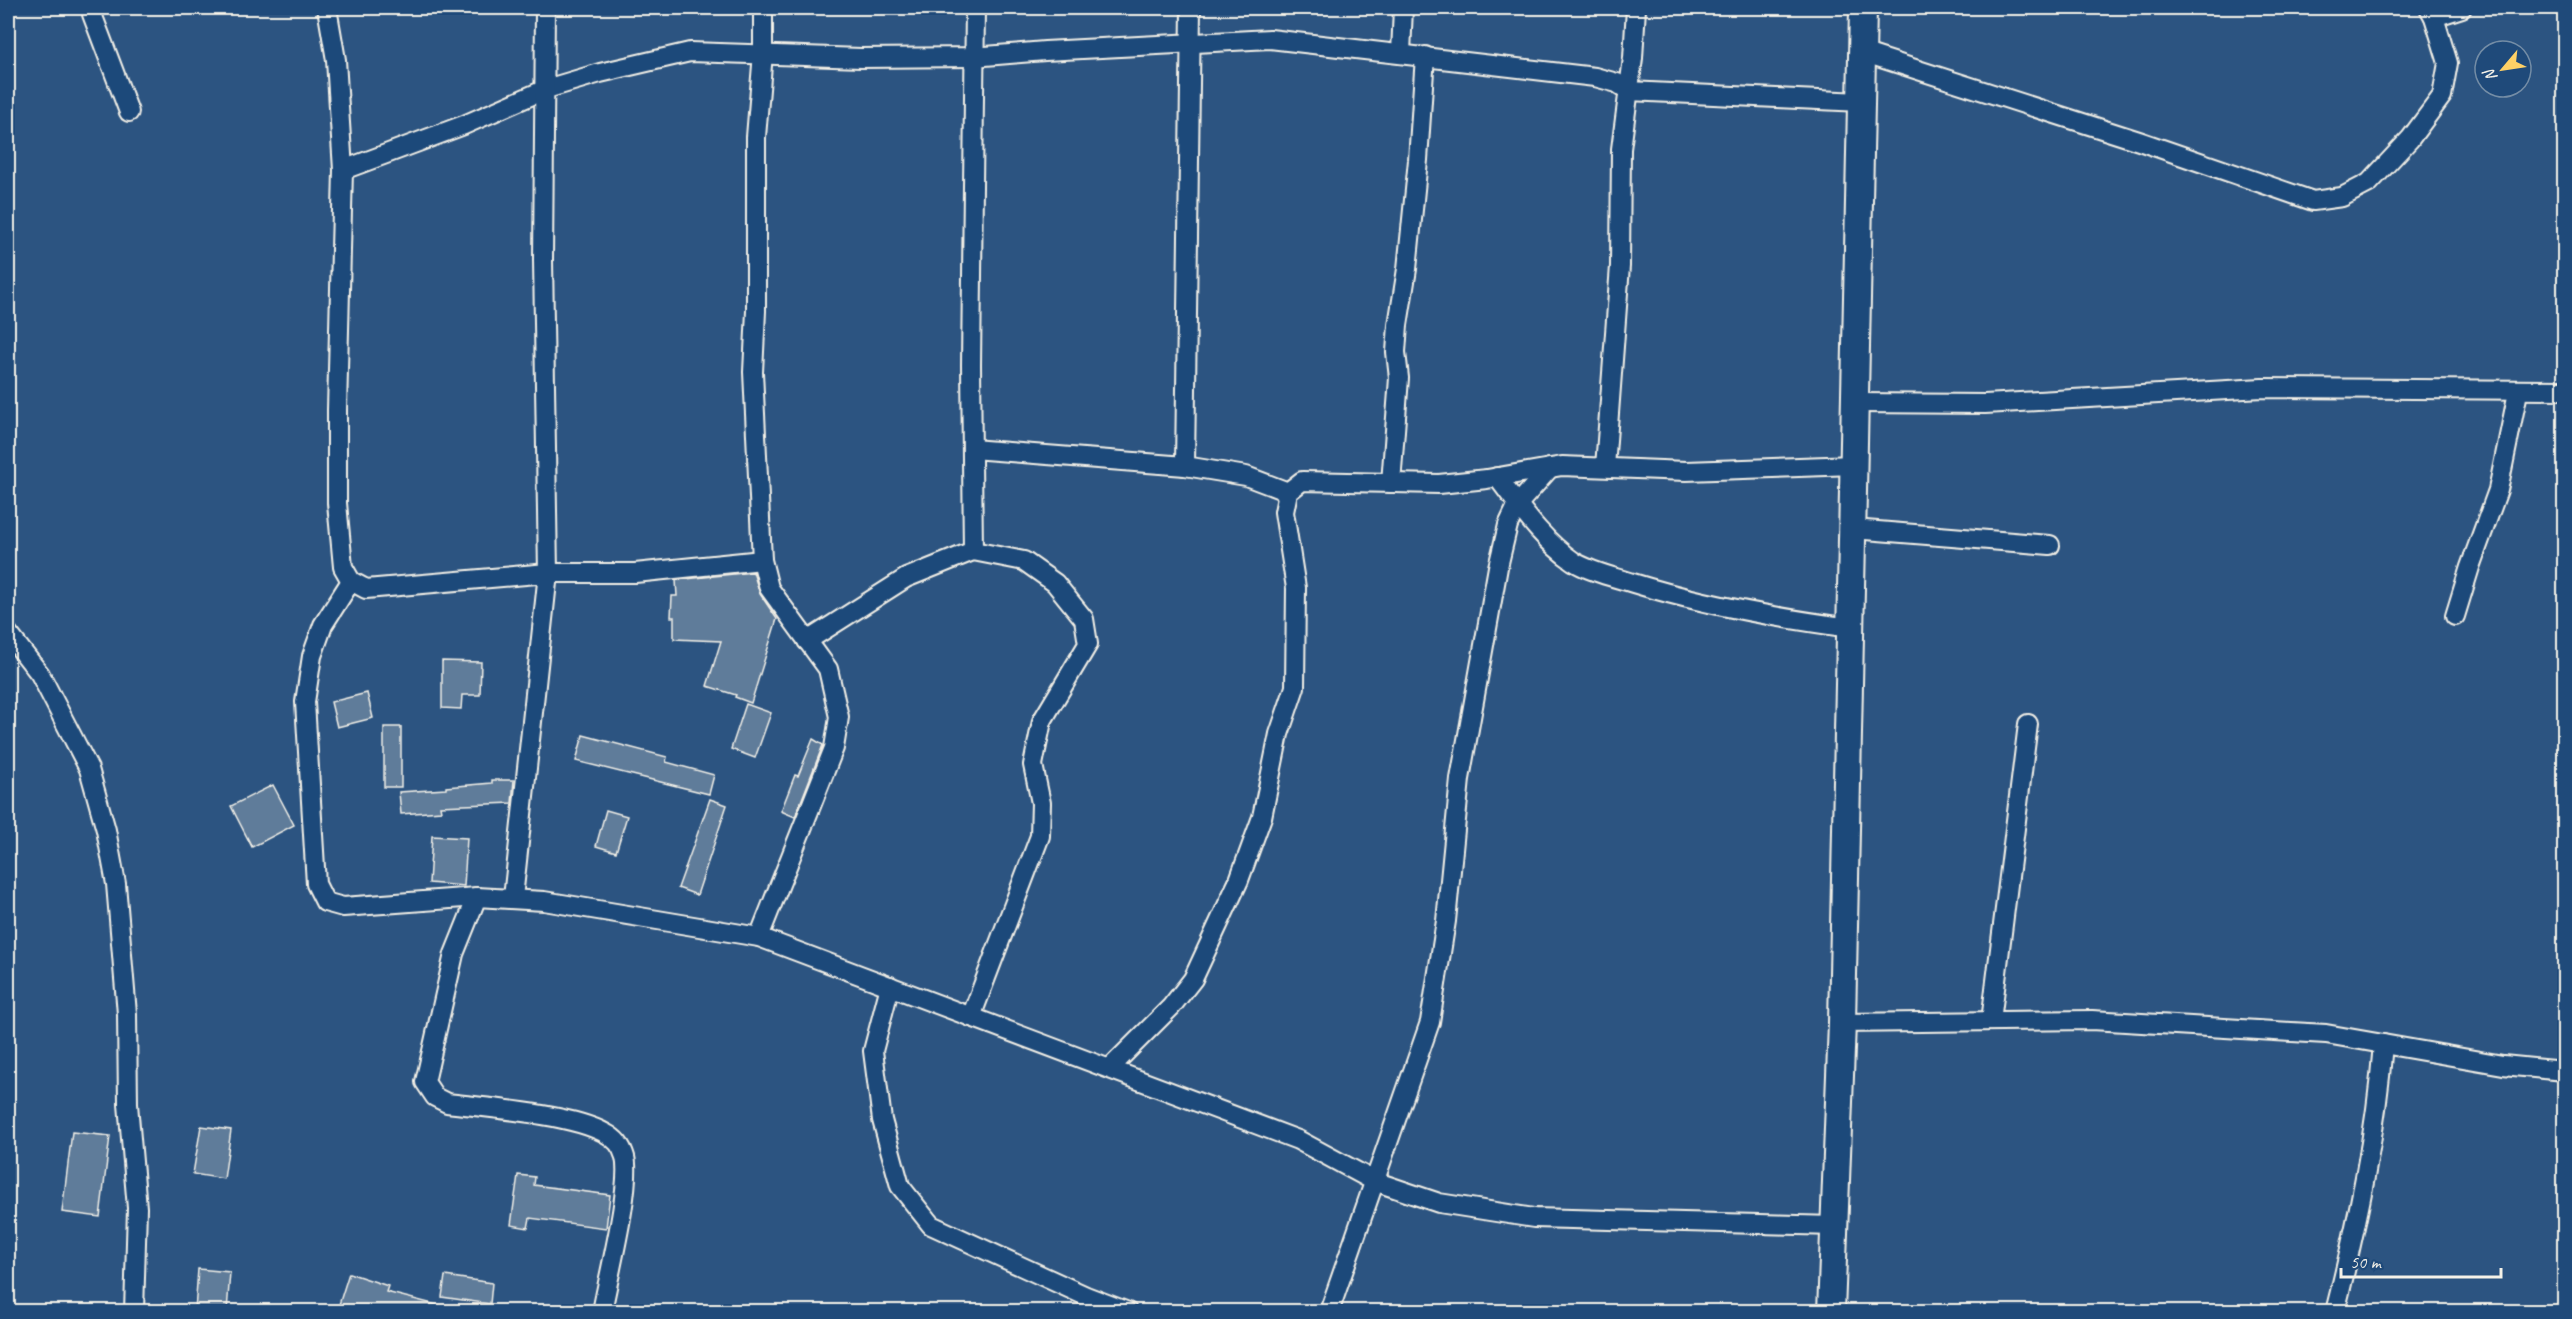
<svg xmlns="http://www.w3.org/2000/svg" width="2572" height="1319" font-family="Caveat,sans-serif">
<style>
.building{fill:#5e7b9a;stroke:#f4f1e8;stroke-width:1.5}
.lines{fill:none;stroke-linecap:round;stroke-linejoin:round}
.minor-casing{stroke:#f4f1e8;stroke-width:22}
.secondary-casing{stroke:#f4f1e8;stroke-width:30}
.minor{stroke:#1f4a7a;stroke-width:18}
.secondary{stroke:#1f4a7a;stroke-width:26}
</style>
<rect width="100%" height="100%" fill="#2c5481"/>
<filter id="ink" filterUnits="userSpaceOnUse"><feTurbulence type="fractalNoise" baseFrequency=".0167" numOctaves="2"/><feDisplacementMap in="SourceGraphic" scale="12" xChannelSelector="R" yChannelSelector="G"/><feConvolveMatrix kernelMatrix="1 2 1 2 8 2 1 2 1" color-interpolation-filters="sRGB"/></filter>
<g filter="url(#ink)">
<g class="building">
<path d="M753,572L760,594L777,619L751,703L735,697L736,695L707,686L721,641L674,639V617H671L672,596H677L676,580Z"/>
<path d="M442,661L481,662L480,695H462L461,709L442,708Z"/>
<path d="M367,693L373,718L337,727L331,702Z"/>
<path d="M746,704L771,713L755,758L731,749Z"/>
<rect x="384" y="727" width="17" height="60"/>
<path d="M583,735L667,757L666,762L714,775L709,794L576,761Z"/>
<path d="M813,739L823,745L795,817L781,811L795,775L798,776Z"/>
<path d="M492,780H514L512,803L440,806L441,811L401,814L399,792L446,789V787L492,783Z"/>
<path d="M273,785L294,825L252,847L231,806Z"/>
<path d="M710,799L727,805L697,895L678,888Z"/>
<path d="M606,810L627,816L616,852L596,846Z"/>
<path d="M432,836L467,838L464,886L429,883Z"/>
<path d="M201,1126L231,1130L224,1179L193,1174Z"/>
<path d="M72,1132L110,1136L100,1217L62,1212Z"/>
<path d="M518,1175L535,1177L534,1185L610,1195L606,1228L530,1218L528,1228L511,1225Z"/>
<path d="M198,1269L230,1272L227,1311H195Z"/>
<path d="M349,1273L388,1286L386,1292L437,1305V1311H337Z"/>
<path d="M445,1276L492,1283L490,1304L442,1297Z"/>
</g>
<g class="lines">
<g class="minor-casing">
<g id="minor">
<path d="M92,8V14L129,112"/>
<path d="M327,8L336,60L343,170L337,410V503L343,567L351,581L366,589L548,573H635L762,560"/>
<path d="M2434,17L2462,8"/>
<path d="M1862,52L2139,141L2313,201L2342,197L2369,183L2410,139L2442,96L2448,63L2434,17L2429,8"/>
<path d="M1401,53L1403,8"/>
<path d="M343,170L464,125L546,89L600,73L690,52L861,58L973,57L1045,51L1270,39L1595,77L1617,83L1629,91L1861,102"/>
<path d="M1856,403L1985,404L2262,388L2564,390"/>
<path d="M972,449L1185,466L1246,476L1288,492"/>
<path d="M1185,466L1191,8"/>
<path d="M1605,467L1620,266L1621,149L1633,58L1636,8"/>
<path d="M1497,477C1521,508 1541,539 1573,561C1590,572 1614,577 1633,583C1704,605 1777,618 1851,628"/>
<path d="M1391,483L1399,378L1396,352L1398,325L1407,269L1418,160L1425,56"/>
<path d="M1853,529L2050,545"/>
<path d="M973,551L971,365L975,8"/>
<path d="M351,581L323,625L312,656L305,702L316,884L325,902L343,907L477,897"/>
<path d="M2455,616L2470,567L2498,490L2518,392"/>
<path d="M8,633L40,674L89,769L106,830L116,884L127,1014L128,1104L137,1208L134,1312"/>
<path d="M807,641L906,578L973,551L1024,561L1055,583L1084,619L1088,644L1042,721L1033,765L1041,803L1040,836L971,1017"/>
<path d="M513,898L548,573L543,260L545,8"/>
<path d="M759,937L834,748L839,717L828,669L769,588L762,560L753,372L756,311V137L763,53V8"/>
<path d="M890,986L873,1051L882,1120L900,1186L931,1225L1086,1296L1128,1312"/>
<path d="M1991,1021L2028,724"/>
<path d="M1842,1023L2092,1020L2326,1034L2503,1065L2564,1071"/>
<path d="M1110,1068L1171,1007L1193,979L1239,880L1262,817L1279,734L1295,687L1296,588L1284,512L1288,492L1302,481L1439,484L1487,479L1562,466L1686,471L1854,465"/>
<path d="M602,1312C608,1278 632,1185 625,1157C622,1146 615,1138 605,1133C571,1114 488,1108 447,1103L435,1097L425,1082L454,954L477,897L544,901L759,937L1298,1140L1374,1181L1439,1203L1534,1218L1834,1226"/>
<path d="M1329,1312L1430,1022L1446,921L1460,779L1498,567L1508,525L1518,504L1550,468"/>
<path d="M2335,1312C2357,1224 2376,1135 2383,1044"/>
</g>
</g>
<g class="secondary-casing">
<path id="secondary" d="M1831,1312L1842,1023L1863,8"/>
</g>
<use href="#minor" class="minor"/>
<use href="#secondary" class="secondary"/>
</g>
</g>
<rect width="2572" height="1319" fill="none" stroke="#1f4a7a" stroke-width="30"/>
<rect x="15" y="15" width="2542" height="1289" fill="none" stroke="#f4f1e8" stroke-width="2" filter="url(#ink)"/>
<g transform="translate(2503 69) rotate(241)"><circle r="28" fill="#1f4a7a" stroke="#748da6" stroke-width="1.5"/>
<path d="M0-4.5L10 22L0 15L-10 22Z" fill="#ffd166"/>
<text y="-9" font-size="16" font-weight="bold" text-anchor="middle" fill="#f4f1e8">N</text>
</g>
<path d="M2341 1268v9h160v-9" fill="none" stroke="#f4f1e8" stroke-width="3"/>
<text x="2350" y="1268" font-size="18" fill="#f4f1e8" stroke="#1f4a7a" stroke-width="4.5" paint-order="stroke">50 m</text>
</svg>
